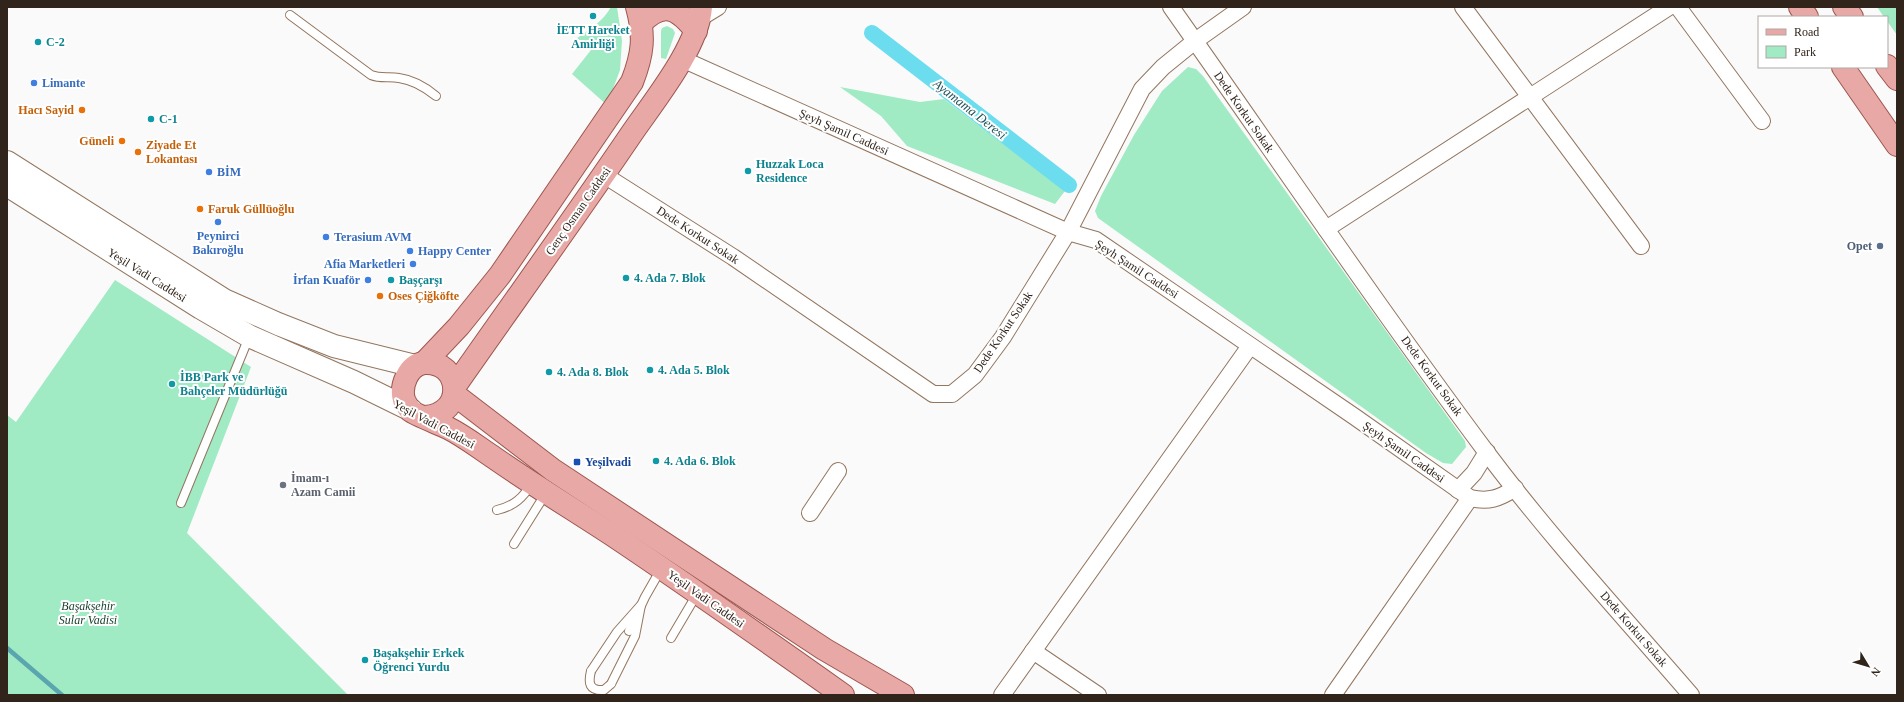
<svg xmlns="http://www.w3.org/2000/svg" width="1904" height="702" font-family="'Times New Roman',serif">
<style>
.green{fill:#a0eac4}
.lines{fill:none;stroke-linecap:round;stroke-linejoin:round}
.stream{stroke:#5aa6af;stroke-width:4.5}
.canal{stroke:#6bddee;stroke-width:16}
.service-casing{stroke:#93765f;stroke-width:10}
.minor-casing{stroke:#93765f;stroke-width:18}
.secondary-casing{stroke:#93765f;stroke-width:24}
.primary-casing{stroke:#9e564e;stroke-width:24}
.service{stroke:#fff;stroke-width:8}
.minor{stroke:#fff;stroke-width:16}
.secondary{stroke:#fff;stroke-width:22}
.primary{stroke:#e8a9a6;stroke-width:22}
.service-bridge-casing{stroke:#93765f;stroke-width:10;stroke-linecap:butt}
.service-bridge{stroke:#fff;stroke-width:8}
.culture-dot{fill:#0f9aa8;stroke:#fff;stroke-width:1.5}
.shop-dot{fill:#3f7fe0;stroke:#fff;stroke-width:1.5}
.food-dot{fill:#e8710a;stroke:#fff;stroke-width:1.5}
.service-dot{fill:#5c6f8a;stroke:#fff;stroke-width:1.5}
.transit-dot{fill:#1a4fb4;stroke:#fff;stroke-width:1.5}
.worship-dot{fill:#6b7280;stroke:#fff;stroke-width:1.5}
.labels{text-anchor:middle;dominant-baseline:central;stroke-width:4;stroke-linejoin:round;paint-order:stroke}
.culture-label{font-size:12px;font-weight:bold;fill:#0d838f;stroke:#fff;text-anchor:start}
.shop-label{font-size:12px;font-weight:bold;fill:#366cbe;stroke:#fff;text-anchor:start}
.food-label{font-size:12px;font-weight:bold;fill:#c56008;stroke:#fff;text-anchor:start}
.street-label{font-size:12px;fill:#31251b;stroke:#fff}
.service-label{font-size:12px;font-weight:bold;fill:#4e5e75;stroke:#fff;text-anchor:end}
.transit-label{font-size:12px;font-weight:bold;fill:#164399;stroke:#fff;text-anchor:start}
.worship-label{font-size:12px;font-weight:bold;fill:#5b616d;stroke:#fff;text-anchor:start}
.park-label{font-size:12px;font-style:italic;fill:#153c2a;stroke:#fff}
.water-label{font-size:13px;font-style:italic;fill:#22545b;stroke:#fff}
</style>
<rect width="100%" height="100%" fill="#fafafa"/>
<g class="green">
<path d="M611,7H617L622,41L620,70L607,105L572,74L591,50L577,38C590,30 603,21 611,7Z"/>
<path d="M1877,7H1897V35L1887,21V17H1884Z"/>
<path d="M667,26L673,29L675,33L666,59L661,58V31L662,28Z"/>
<path d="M1188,67L1196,69L1203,76L1465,441L1466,447L1452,464L1443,463L1426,453L1098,218L1095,211L1101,196L1134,135L1162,91Z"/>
<path d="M840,87L920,102L944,99L1065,191L1055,204L907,146L881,116Z"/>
<path d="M115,280L251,367L187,533L348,695H7V415L16,422Z"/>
</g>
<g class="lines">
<path class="stream" d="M7,648L62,695"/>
<path class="canal" d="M872,33L1069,185"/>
<g class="service-casing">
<g id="service">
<path d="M290,15L371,75C381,79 389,76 399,78C414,80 425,87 436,96"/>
<path d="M181,503L249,337"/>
<path d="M497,510C514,506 523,498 532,483"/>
<path d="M514,544L546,493"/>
<path d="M629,631L645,597L661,569"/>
<path d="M671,638L697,594"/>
<path d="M591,671L617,632L641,605L635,636L611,684"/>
</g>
</g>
<g class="minor-casing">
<g id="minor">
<path d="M1171,7C1276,156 1378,307 1487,453C1550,537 1622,615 1691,695"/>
<path d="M1463,7L1641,246"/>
<path d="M1678,7L1762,121"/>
<path d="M700,18L718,7"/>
<path d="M682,59L1068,232L1096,240L1355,417L1470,498C1488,502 1499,499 1515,488"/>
<path d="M604,175L733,257L933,394H952L975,375L1003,337L1068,232L1142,89L1163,67L1195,41L1243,7"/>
<path d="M1326,229L1669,7"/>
<path d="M1458,490L1474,473L1487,452"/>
<path d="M810,513L838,471"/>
<path d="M1033,651L1098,695"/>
<path d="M1002,695L1250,346"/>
<path d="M1333,695L1470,498"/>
</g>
</g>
<g class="secondary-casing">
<g id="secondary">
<path d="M7,162L224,300L278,324L334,346L415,366"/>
<path d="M7,185L201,308L249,336L354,382L411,410"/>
</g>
</g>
<g class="primary-casing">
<g id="primary">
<path d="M1800,7L1807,17"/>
<path d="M1844,7L1852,17"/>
<path d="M641,23C664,0 678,8 696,31"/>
<path d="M1887,66L1897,79"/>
<path d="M1843,67L1897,145"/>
<path d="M424,363L459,326L500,275L632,82C643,54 645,36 637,7"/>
<path d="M455,386C513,303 573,220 630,136C653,102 698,48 701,7"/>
<path d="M455,395L553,470L824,649L903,695"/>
<path d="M425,417C467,414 461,360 424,363C408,365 400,386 404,400C406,404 408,408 411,411C416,415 440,424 448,428C464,436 478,447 493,457C533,485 576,511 617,538C693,589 768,642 843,695"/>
</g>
</g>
<use href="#service" class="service"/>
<use href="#minor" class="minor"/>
<use href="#secondary" class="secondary"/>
<use href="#primary" class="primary"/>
<g class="service-bridge-casing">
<path id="service-bridge" d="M591,671C588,683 589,691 604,690L611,684"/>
</g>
<use href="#service-bridge" class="service-bridge"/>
</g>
<g class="culture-dot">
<circle cx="593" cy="16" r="4"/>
<circle cx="38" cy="42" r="4"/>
<circle cx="151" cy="119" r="4"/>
<circle cx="748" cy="171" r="4"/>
<circle cx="626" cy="278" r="4"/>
<circle cx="391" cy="280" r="4"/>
<circle cx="650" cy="370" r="4"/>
<circle cx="549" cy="372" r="4"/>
<circle cx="172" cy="384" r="4"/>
<circle cx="656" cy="461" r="4"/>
<circle cx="365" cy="660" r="4"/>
</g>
<g class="shop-dot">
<circle cx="34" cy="83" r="4"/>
<circle cx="209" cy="172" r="4"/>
<circle cx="218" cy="222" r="4"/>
<circle cx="326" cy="237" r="4"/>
<circle cx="410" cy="251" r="4"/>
<circle cx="413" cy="264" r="4"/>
<circle cx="368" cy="280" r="4"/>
</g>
<g class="food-dot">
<circle cx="82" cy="110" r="4"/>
<circle cx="122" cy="141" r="4"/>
<circle cx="138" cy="152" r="4"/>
<circle cx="200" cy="209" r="4"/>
<circle cx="380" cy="296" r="4"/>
</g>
<circle class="service-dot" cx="1880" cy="246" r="4"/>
<rect class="transit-dot" x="573" y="458" width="8" height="8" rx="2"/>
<circle class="worship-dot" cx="283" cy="485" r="4"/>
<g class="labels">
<g class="culture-label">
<text x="593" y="30" text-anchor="middle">İETT Hareket<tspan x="593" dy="14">Amirliği</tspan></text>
<text x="46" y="42">C-2</text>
<text x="159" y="119">C-1</text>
<text x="756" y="164">Huzzak Loca<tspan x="756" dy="14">Residence</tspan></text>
<text x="634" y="278">4. Ada 7. Blok</text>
<text x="399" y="280">Başçarşı</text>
<text x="658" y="370">4. Ada 5. Blok</text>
<text x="557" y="372">4. Ada 8. Blok</text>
<text x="180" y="377">İBB Park ve<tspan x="180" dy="14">Bahçeler Müdürlüğü</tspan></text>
<text x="664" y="461">4. Ada 6. Blok</text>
<text x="373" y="653">Başakşehir Erkek<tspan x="373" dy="14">Öğrenci Yurdu</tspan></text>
</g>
<g class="shop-label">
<text x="42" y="83">Limante</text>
<text x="217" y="172">BİM</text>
<text x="218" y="236" text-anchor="middle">Peynirci<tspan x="218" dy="14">Bakıroğlu</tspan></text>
<text x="334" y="237">Terasium AVM</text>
<text x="418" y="251">Happy Center</text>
<text x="405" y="264" text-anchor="end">Afia Marketleri</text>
<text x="360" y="280" text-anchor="end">İrfan Kuaför</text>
</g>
<g class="food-label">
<text x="74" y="110" text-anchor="end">Hacı Sayid</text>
<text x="114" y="141" text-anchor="end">Güneli</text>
<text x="146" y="145">Ziyade Et<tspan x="146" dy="14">Lokantası</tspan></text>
<text x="208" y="209">Faruk Güllüoğlu</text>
<text x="388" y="296">Oses Çiğköfte</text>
</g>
<g class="street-label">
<text transform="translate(1244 112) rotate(55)">Dede Korkut Sokak</text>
<text transform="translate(844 132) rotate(24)">Şeyh Şamil Caddesi</text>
<text transform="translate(578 211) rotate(-55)">Genç Osman Caddesi</text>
<text transform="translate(698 235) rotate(33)">Dede Korkut Sokak</text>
<text transform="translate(1137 269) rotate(33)">Şeyh Şamil Caddesi</text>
<text transform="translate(147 275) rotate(32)">Yeşil Vadi Caddesi</text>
<text transform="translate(1003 332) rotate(-56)">Dede Korkut Sokak</text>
<text transform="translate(1432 376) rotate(54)">Dede Korkut Sokak</text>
<text transform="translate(434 424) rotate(28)">Yeşil Vadi Caddesi</text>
<text transform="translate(1404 452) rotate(35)">Şeyh Şamil Caddesi</text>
<text transform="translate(706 599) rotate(35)">Yeşil Vadi Caddesi</text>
<text transform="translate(1634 629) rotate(49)">Dede Korkut Sokak</text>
</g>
<g class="service-label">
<text x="1872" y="246">Opet</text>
</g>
<g class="transit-label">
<text x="585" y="462">Yeşilvadi</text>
</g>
<g class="worship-label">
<text x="291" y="478">İmam-ı<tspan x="291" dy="14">Azam Camii</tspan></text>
</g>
<g class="park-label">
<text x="88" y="606">Başakşehir<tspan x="88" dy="14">Sular Vadisi</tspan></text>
</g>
<g class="water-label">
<text transform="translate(970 109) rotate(38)">Ayamama Deresi</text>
</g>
</g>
<rect width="1904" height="702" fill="none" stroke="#31251b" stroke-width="16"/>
<rect x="1758" y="16" width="130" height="52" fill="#ffffff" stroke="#ada8a4"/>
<rect x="1766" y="29" width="20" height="6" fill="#e8a9a6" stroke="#ada8a4"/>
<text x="1794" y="36" font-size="12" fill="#31251b">Road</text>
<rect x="1766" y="46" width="20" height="12" fill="#a0eac4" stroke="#ada8a4"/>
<text x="1794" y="56" font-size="12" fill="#31251b">Park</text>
<g transform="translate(1868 666) rotate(128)" stroke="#ffffff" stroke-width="3" paint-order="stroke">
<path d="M0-3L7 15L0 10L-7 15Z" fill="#31251b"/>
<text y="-6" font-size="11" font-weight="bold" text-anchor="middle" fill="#31251b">N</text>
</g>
</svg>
